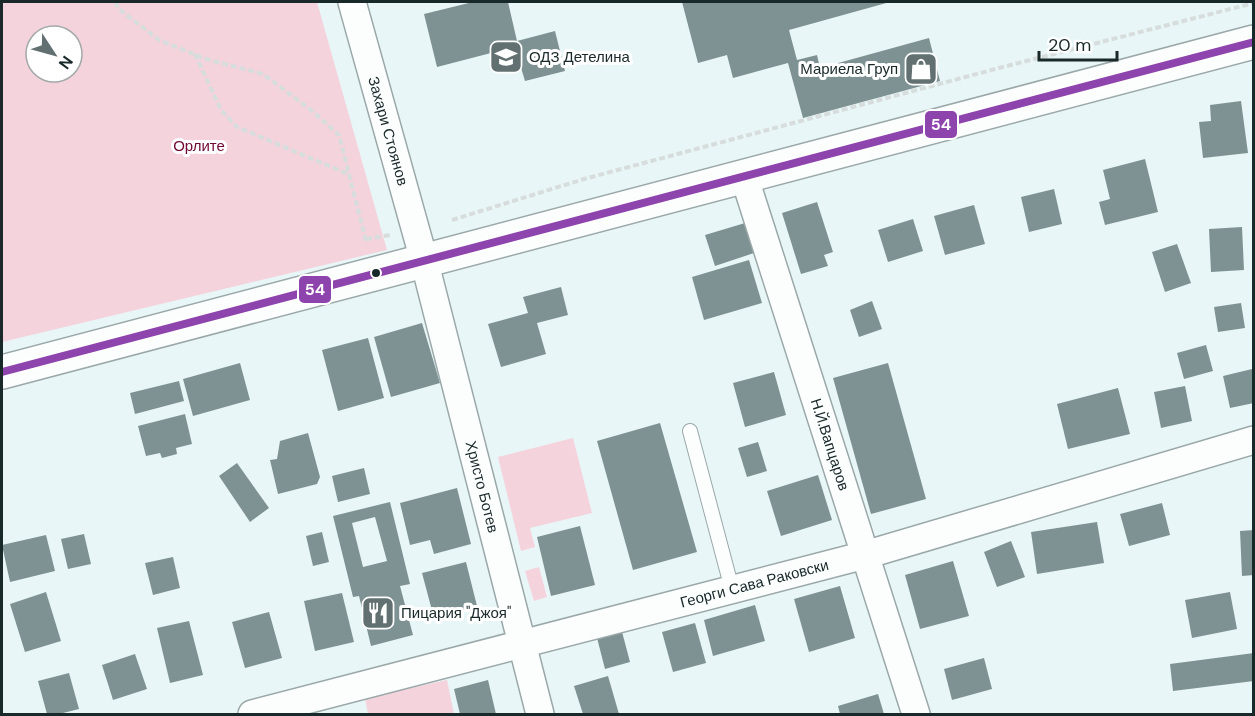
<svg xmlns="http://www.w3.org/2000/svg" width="1255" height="716" font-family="'DM Sans',sans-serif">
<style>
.green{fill:#f4d3dc;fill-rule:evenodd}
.building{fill:#7f9293;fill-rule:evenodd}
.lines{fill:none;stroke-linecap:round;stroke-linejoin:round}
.lane-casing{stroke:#9ba8a9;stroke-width:16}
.street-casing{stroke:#9ba8a9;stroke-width:30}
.secondary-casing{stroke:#9ba8a9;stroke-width:36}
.path{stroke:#d7dcdc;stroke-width:4;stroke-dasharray:6 3;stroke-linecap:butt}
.lane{stroke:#fcfefe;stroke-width:14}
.street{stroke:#fcfefe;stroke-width:27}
.secondary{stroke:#fcfefe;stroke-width:33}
.bus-1-casing{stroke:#fff;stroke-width:12}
.bus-1{stroke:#8e44ad;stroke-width:8}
.bus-dot{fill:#192829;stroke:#fff;stroke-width:2}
.labels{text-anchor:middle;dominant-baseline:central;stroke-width:6;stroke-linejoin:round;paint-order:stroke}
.poi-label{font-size:15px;fill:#192829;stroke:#fff;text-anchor:start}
.street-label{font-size:15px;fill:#192829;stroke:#fff}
.park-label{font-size:15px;fill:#710733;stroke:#fff}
.line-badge{stroke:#fff;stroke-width:2}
.badge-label{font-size:16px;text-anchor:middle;font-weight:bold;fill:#fff}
</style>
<rect width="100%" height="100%" fill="#e9f6f7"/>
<g class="green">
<path d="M2,2H317L387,250L2,342ZM36,36H72V72H36Z"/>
<path d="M573,438L592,513L530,528L535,547L521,551L498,457Z"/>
<path d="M539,567L547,597L534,601L525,571Z"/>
<path d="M447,680L454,714H368L365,698Z"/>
</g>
<g class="building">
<path d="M473,2H508L517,41L555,31L565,71L525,81L519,61L495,67L491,53L437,67L424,14Z"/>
<path d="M682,2H890L789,30L797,60L817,55L820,68L929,38L940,81L803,118L788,63L733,78L727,55L698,63Z"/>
<path d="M1241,101L1248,153L1203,158L1199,122L1211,121L1210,105Z"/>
<path d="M1145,159L1158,212L1105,225L1099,202L1110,199L1103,170Z"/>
<path d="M1054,189L1062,224L1029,232L1021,197Z"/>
<path d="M817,202L833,252L824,255L828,266L801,274L782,213Z"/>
<path d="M974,205L985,244L945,255L934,216Z"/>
<path d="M913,219L923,251L888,262L878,230Z"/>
<path d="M745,223L754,253L715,266L705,235Z"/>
<path d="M1242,227L1244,270L1211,272L1209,229Z"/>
<path d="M1177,244L1191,283L1165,292L1152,252Z"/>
<path d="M749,260L762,303L704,320L692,277Z"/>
<path d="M561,287L568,315L537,323L546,354L501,367L488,324L528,313L523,297Z"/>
<path d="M872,301L882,329L859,337L850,310Z"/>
<path d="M1241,303L1245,328L1218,332L1214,307Z"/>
<path d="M422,323L440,383L391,397L374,337Z"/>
<path d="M368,338L384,398L338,411L322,350Z"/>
<path d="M1206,345L1213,371L1184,379L1177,353Z"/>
<path d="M240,363L250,400L193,416L183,379Z"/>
<path d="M888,363L926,499L871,514L833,378Z"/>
<path d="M1252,369L1254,403L1230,408L1223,376Z"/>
<path d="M774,372L786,415L745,427L733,383Z"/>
<path d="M179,381L184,401L135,414L130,393Z"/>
<path d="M1185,386L1192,421L1161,428L1154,392Z"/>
<path d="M1118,388L1130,434L1068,449L1057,404Z"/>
<path d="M185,414L192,444L176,448L177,454L162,458L160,453L146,456L138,426Z"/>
<path d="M660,423L697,552L633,570L597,441Z"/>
<path d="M308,433L320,477L317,484L278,494L270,460L277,459L280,441Z"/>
<path d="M758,442L767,471L747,477L738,448Z"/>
<path d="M237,463L269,508L250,522L219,476Z"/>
<path d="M364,468L370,494L338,502L332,476Z"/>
<path d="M818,475L832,520L781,536L767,491Z"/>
<path d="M457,488L471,544L434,554L430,540L410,545L400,503Z"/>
<path d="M390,502L410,584L400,586L413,635L371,646L359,596L353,597L333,516ZM375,517L387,561L363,567L352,523Z"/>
<path d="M1162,503L1170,535L1129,546L1120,514Z"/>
<path d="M1097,522L1104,563L1037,574L1031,532Z"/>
<path d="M580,526L595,585L551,596L537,537Z"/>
<path d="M1254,530V575L1242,576L1240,531Z"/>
<path d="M322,532L329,562L313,566L306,536Z"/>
<path d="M84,534L91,564L68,569L61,539Z"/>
<path d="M46,535L55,571L10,582L2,545Z"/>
<path d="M1011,541L1025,577L997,587L984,552Z"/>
<path d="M173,557L180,588L153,595L145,563Z"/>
<path d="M953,561L969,616L920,629L905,575Z"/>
<path d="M466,562L477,606L434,618L422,573Z"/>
<path d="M840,586L855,638L809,652L794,599Z"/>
<path d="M46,592L61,641L25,652L10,604Z"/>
<path d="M1230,592L1237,629L1192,638L1185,600Z"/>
<path d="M342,593L354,642L315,651L304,601Z"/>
<path d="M755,605L765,641L713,656L704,620Z"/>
<path d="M269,612L282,658L245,668L232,622Z"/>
<path d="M189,621L203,675L170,683L157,628Z"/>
<path d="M695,623L706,663L673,672L662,632Z"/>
<path d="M621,628L630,662L605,669L596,634Z"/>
<path d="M1254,653V681L1173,691L1170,664Z"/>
<path d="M135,654L147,689L113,700L102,665Z"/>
<path d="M984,658L992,689L952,700L944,669Z"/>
<path d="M69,673L79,709L59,714H47L38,681Z"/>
<path d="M608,676L619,714H583L574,686Z"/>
<path d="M488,680L496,714H460L454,689Z"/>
<path d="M878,694L884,714H840L838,706Z"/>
</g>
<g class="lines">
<g class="lane-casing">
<path id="lane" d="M690,431L732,589"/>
</g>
<g class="street-casing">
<g id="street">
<path id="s1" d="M352,2L424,260L540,714"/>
<path id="s2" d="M744,176L916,714"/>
<path id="s3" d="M252,714L865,555L1254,440"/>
</g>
</g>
<g class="secondary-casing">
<path id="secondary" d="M2,372L1254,42"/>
</g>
<g class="path">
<path d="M115,2L119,9L159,40L206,59L263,74L311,110L339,135L366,241"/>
<path d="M195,54L221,110L237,127L348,174"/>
<path d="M452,220L584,179L999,68L1254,3"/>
<path d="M366,239L390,235"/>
</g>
<use href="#lane" class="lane"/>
<use href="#street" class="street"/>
<use href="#secondary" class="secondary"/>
<g class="bus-1-casing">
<path id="bus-1" d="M2,372L1254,42"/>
</g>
<use href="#bus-1" class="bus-1"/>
</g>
<defs>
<g id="school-square" transform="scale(1.725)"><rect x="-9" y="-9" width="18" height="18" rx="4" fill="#627071" stroke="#fff"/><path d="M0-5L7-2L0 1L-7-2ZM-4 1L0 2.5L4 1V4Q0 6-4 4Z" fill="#fff"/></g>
<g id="shop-square" transform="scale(1.725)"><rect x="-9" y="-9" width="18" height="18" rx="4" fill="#627071" stroke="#fff"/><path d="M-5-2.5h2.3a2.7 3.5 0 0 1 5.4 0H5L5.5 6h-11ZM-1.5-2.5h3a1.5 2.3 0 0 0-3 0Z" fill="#fff"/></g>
<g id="restaurant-square" transform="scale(1.725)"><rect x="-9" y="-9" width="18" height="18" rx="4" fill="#627071" stroke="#fff"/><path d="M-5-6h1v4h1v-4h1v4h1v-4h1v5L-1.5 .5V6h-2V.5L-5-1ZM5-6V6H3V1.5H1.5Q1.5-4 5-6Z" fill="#fff"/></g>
</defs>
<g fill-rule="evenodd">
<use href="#school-square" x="506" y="57"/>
<use href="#shop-square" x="921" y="69"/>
<use href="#restaurant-square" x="378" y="613"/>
</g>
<circle class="bus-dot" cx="376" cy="273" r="5"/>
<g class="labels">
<g class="poi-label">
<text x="529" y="57">ОДЗ Детелина</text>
<text x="898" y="69" text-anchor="end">Мариела Груп</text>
<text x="401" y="613">Пицария "Джоя"</text>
</g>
<g class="street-label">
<text stroke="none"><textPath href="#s1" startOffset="134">Захари Стоянов</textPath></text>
<text stroke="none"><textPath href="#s2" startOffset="282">Н.Й.Вапцаров</textPath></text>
<text stroke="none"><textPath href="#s1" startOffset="502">Христо Ботев</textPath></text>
<text stroke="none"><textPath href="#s3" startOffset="519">Георги Сава Раковски</textPath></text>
</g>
<g class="park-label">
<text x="199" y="146">Орлите</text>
</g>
</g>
<g class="line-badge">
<rect x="924" y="110" width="34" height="29" rx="6" fill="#8e44ad"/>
<rect x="298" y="275" width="34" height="29" rx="6" fill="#8e44ad"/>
</g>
<g class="badge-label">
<text x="941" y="130">54</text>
<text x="315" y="295">54</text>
</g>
<rect width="1255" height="716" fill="none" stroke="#192829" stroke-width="6"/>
<g transform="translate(54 54) rotate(126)"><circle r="28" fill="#ffffff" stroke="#a3a9a9" stroke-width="1.5"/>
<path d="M0-4.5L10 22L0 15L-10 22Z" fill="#627071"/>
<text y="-9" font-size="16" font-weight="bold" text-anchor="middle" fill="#192829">N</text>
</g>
<path d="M1039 51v9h78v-9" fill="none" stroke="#192829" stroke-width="3"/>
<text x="1048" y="51" font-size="18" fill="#192829" stroke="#ffffff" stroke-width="4.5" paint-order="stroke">20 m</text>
</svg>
